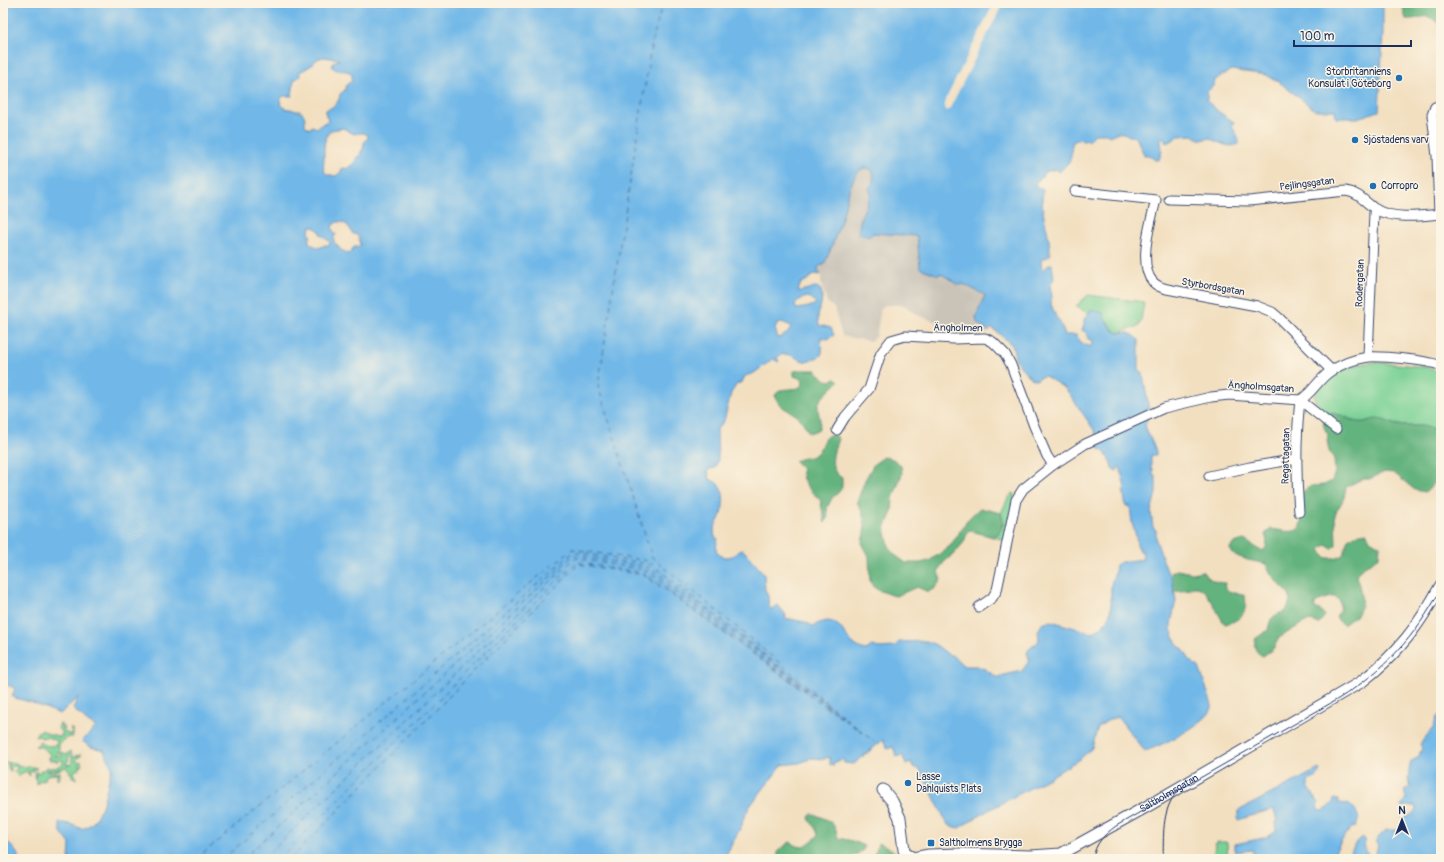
<svg xmlns="http://www.w3.org/2000/svg" width="1444" height="862" font-family="Pangolin,sans-serif">
<style>
.industrial{fill:#c9c3b8}
.green{fill:#7ad195;stroke:#4a807a}
.forest{fill:#63b37e;stroke:#3f716e}
.water{fill:#71b8e8;stroke:#4674a3;fill-rule:evenodd}
.pier{fill:#f2dfc0}
.lines{fill:none;stroke-linecap:round;stroke-linejoin:round}
.ferry{stroke:#355887;stroke-width:1;stroke-dasharray:5 4;stroke-linecap:butt}
.minor-casing{stroke:#3b496d;stroke-width:11}
.tertiary-casing{stroke:#3b496d;stroke-width:13}
.minor{stroke:#fff;stroke-width:9}
.tertiary{stroke:#fff;stroke-width:11}
.tram{stroke:#1b2f5e;stroke-width:1}
.poi-dot{fill:#1f6fb2;stroke:#fcf5e5;stroke-width:1.5}
.labels{text-anchor:middle;dominant-baseline:central;stroke-width:3;stroke-linejoin:round;paint-order:stroke}
.poi-label{font-size:10px;fill:#1b2f5e;stroke:#fcf5e5;text-anchor:start}
.street-label{font-size:10px;fill:#1b2f5e;stroke:#fcf5e5}
</style>
<rect width="100%" height="100%" fill="#fcf5e5"/>
<filter id="ink" filterUnits="userSpaceOnUse"><feTurbulence type="fractalNoise" baseFrequency=".025" numOctaves="2"/><feDisplacementMap in="SourceGraphic" scale="8" xChannelSelector="R" yChannelSelector="G"/><feConvolveMatrix kernelMatrix="1 2 1 2 8 2 1 2 1" color-interpolation-filters="sRGB"/></filter>
<filter id="wash" filterUnits="userSpaceOnUse"><feTurbulence type="fractalNoise" baseFrequency=".012" numOctaves="4" result="noise"/><feDisplacementMap in="SourceGraphic" scale="16" xChannelSelector="R" yChannelSelector="G"/><feGaussianBlur stdDeviation="0.9" result="paint"/><feColorMatrix in="noise" values="0 0 0 0 0 0 0 0 0 0 0 0 0 0 0 0 0 1.4 0 .05"/><feComposite in="paint" operator="in"/></filter>
<g filter="url(#wash)">
<rect width="100%" height="100%" fill="#f2dfc0"/>
<path class="industrial" d="M864,168L871,169L874,178L871,194L861,217L858,234L870,236L873,233L917,236L919,265L939,275L940,273L947,276L985,295L976,317L977,323L989,331L973,343L957,329L917,315L904,305H885L881,308L876,337L870,341L842,336L834,308L827,302L821,284V273L818,272V268L821,265L841,221L845,201L854,178L857,173Z"/>
<g class="green">
<path d="M1088,295L1144,302L1141,321L1139,326L1118,333L1115,331L1105,319L1089,314L1076,306Z"/>
<path d="M1375,362L1426,367L1441,373V437C1427,421 1417,428 1399,425C1392,424 1385,420 1378,420C1372,419 1365,424 1357,422C1352,421 1346,416 1341,415C1336,414 1329,415 1326,413C1323,412 1321,408 1319,406C1299,387 1347,368 1360,364C1365,363 1370,363 1375,362Z"/>
<path d="M1013,493L1015,494L1005,540L993,537L999,533L1004,522L1001,513L1008,498Z"/>
<path d="M60,723L61,726L62,725V728H65L63,731L70,735L72,732L70,729H72L73,730V737H68L59,744V754L55,756L62,757L60,752L67,754L71,751L72,755L69,756L68,761L66,764L71,765L72,756L74,757L81,754L82,755L75,760L79,762L81,761L82,766L80,767V765L78,764L80,770L77,769L74,773L77,778L75,779L66,767L55,771L46,770V771L56,773L60,772V778L57,780V774L47,775L45,778V780L42,781L38,780L39,783L36,784L35,772L36,771L38,774L40,771L45,769L46,767C52,769 60,768 64,762L61,760L57,762L55,760H49V757L51,756L46,750L42,748L43,746L41,747L35,746L39,744V741C43,746 51,747 57,744V741L47,737L41,738L40,736L35,737V736L38,731L40,732L41,730L51,735H55L58,737H60L61,735H63L58,728Z"/>
<path d="M14,761L16,763L15,764C19,766 23,765 27,768L29,766L37,768L34,770H33V772L29,771L30,776L26,771L23,773L19,774V777L14,772L18,767L13,766L10,768L12,771H10L8,768V764L5,762L12,763Z"/>
<path d="M1226,842L1227,843L1228,859H1213L1215,844L1218,842Z"/>
</g>
<g class="forest">
<path d="M1405,3H1441V27C1426,9 1425,20 1406,19L1403,9Z"/>
<path d="M801,370H816L826,380L831,381L835,378L839,381C834,387 819,398 818,405C817,415 823,419 818,430L809,433C806,428 804,423 800,419C792,409 778,410 775,395L780,390L799,388L803,383L802,379L794,376V371Z"/>
<path d="M1326,413C1341,412 1348,421 1359,422C1366,423 1371,419 1377,419C1384,419 1392,424 1398,425C1416,429 1426,420 1441,437C1441,461 1444,476 1425,492L1415,490L1394,473L1385,472L1369,479H1362L1346,487L1344,498L1335,514L1336,545L1332,549L1326,545L1320,549L1322,553L1327,558H1336L1343,555L1348,539L1355,535L1367,533L1370,540L1380,546L1379,556L1372,562L1362,567L1356,576C1360,588 1366,605 1356,616C1352,619 1347,622 1343,625L1336,618L1340,609V602L1336,597H1331L1316,602L1314,607L1321,611L1325,616L1318,624L1311,621L1303,623L1279,638L1273,649L1263,656C1255,652 1254,648 1255,639L1268,630C1270,617 1274,615 1286,611C1294,593 1288,593 1276,581C1272,576 1269,570 1266,564L1248,560L1236,556L1231,553L1230,548L1234,543L1244,540C1251,543 1255,549 1262,551L1266,548L1267,541L1265,534L1271,529C1280,530 1291,534 1299,529L1303,515L1301,493L1311,486L1324,485L1332,481L1335,472L1334,459L1329,451L1327,441L1328,434C1322,426 1322,422 1326,413Z"/>
<path d="M829,435H836L838,439C833,453 827,469 842,478V487L839,492L832,498L827,508L828,516L825,523L820,499C814,495 806,487 803,479C800,468 805,471 795,461C802,457 810,459 816,454C822,448 822,439 829,435Z"/>
<path d="M884,457L893,459L901,466L902,474L893,498L892,512L885,528L889,546L895,555L906,563H920L929,561L938,555L950,546L969,518L980,508L1001,513C1004,524 1002,531 993,537L968,530L964,542L954,554L944,562L938,572L941,580L935,588L928,592L917,587L896,596L888,594L876,589L870,582L869,556L862,543L865,527L862,511L857,502L865,480L874,464Z"/>
<path d="M1177,570L1192,573L1202,571C1209,579 1214,583 1225,583V587L1231,593H1239L1245,596C1248,612 1241,621 1225,624C1217,615 1208,585 1194,587C1192,587 1191,589 1189,590C1184,591 1178,591 1173,592L1171,576L1172,572Z"/>
<path d="M811,814C816,814 832,821 834,826C837,829 836,834 838,838C848,840 856,841 864,846L863,850L850,859H781L778,856V851L790,842L797,846L804,847L818,836C817,828 812,825 809,818Z"/>
<path d="M878,843C888,846 895,851 901,859H871L877,849Z"/>
</g>
<g class="water">
<path d="M3,3H1383V32L1379,111L1357,118H1336L1335,110H1315L1279,82L1266,75L1231,70L1215,80L1214,85L1207,92V101L1219,112L1234,122L1232,126C1235,132 1239,136 1239,143C1230,150 1218,142 1210,138L1205,139H1199L1193,135L1178,136L1173,140L1166,143L1163,137L1161,139L1162,150L1159,160H1155L1149,155H1144L1137,139L1133,136C1128,137 1128,134 1123,133C1119,132 1113,134 1109,136L1107,134H1095L1089,140L1082,141L1080,139L1074,141C1069,148 1073,153 1070,160C1068,164 1062,169 1059,172L1056,169L1044,172L1042,177L1035,183L1037,187L1043,190C1039,213 1051,233 1050,255L1041,260L1042,269L1044,270L1049,264H1052L1054,278L1050,286L1052,296L1051,304L1056,317L1059,320L1065,335H1076C1079,341 1085,347 1092,346L1093,340L1088,339L1087,336V333L1082,330L1084,325V319L1089,314L1091,309L1103,313C1105,320 1112,332 1119,333C1122,333 1125,332 1129,333C1133,334 1136,337 1139,340V369L1143,374L1149,411L1145,426L1156,451V455H1151V469H1153V476H1156V493L1151,512L1153,528L1156,530V540L1167,571L1171,576L1176,600L1171,624V630L1178,646L1182,648L1192,663L1199,667L1212,705C1215,720 1159,747 1145,751L1142,748L1118,717L1110,719L1098,727L1092,748L1081,758L1049,778L987,811L959,828L948,825L920,770L913,767L911,762L906,764L902,755L897,757L893,747L888,749L883,740L854,764L844,763L843,759L833,763L834,766L830,765V759L829,757L824,759L810,758L808,760L799,763L782,765L750,806L742,822L743,823L724,859H69L70,844L61,832L59,822L73,825L82,829L92,824L102,807L112,767L107,759L104,750L91,747L82,741L96,727L88,722L73,709L78,697L60,714L33,703L12,697L15,688L9,686L3,681ZM323,57L339,59V60L333,62L332,67C338,73 346,68 352,74V81L347,84L345,90L340,94C340,101 334,108 327,109L325,112L328,121L319,126L317,128L312,126L310,129L305,126C305,120 306,115 300,111C295,112 292,108 287,109L281,105L280,100L283,96H292L294,80L301,76L299,74L300,72L312,65L317,59ZM343,128L354,134C359,133 363,132 368,135V137L364,143L363,150L361,151L360,156L357,157L352,166L345,169L343,167L340,173L336,176L326,174C322,168 324,164 324,158C324,148 323,138 331,130ZM864,168L871,169C875,175 874,183 869,188L871,194L861,217L858,234L870,236L873,233L917,236L920,268L939,275L940,273L959,285L963,284L985,295L976,317L977,323L989,331L992,328L1010,343L1013,347L1015,358L1020,366L1031,378L1037,380L1040,377L1045,376L1066,389L1094,430L1099,442L1098,447L1100,450L1104,451L1111,463L1112,469L1117,471L1118,467H1120L1125,488L1123,490L1126,506H1130L1132,523L1136,536L1137,545L1139,548L1140,551H1142L1143,559L1121,562L1116,565C1116,573 1111,579 1111,587C1111,609 1114,621 1092,633L1051,621L1042,624L1038,631L1039,639L1038,642L1029,649L1027,653L1029,660L1027,664L1022,671L1000,676V678L992,675V673H989L985,669L977,666H964L952,655H949L936,645L926,641L899,642L894,647L879,648L872,646L866,650C840,645 845,608 813,626L805,622L785,618L786,615L778,605L771,609L769,607L768,596L765,590L764,574L746,553L743,550C737,551 736,554 732,556C727,558 720,557 717,552C715,548 717,543 718,539L715,537C712,526 717,526 720,517C724,507 726,492 718,484C716,482 712,480 710,479L708,472L709,469L715,468L718,459L717,429L724,421L731,393L737,384L742,382L745,376L754,373L773,359L779,362L777,357C791,348 798,364 810,361C812,360 813,359 815,358C817,358 819,357 821,355C824,350 820,343 821,337L828,339L834,335L831,328L819,325C815,311 825,305 821,290L817,287L800,291H798L801,283L806,281L814,274L820,275L821,273L818,272V268L821,265H824C830,251 836,236 841,221C846,207 849,174 864,168ZM337,222C346,221 349,227 353,234H355L359,237L360,245L359,247H354L349,254L341,250L334,242V237L336,235L333,231L332,226ZM310,227H313L319,230L321,235L329,241L330,245H325L319,248L309,243V239L311,236L309,235ZM807,297L811,298L816,303C810,308 803,308 796,309L795,304L799,300ZM782,322L791,326C789,334 785,335 778,338L775,329L777,325Z"/>
<path d="M1441,713V859H1342L1347,855H1350L1356,842L1363,837L1364,838L1365,851L1372,857L1375,856L1378,845L1375,841L1386,830H1398L1404,827L1403,818C1409,817 1413,814 1416,809L1415,806L1402,807L1401,806L1406,798L1404,791L1411,787L1408,780L1410,764L1411,762L1419,756L1422,748L1420,744L1433,728L1437,717Z"/>
<path d="M1319,769L1320,770L1316,778L1310,780L1308,783V787C1313,792 1314,798 1319,803L1318,809L1320,811C1327,810 1328,806 1333,803L1334,799H1335L1338,800V803L1348,804L1355,809L1359,818L1356,827L1351,828L1340,843L1335,852L1331,854L1328,859H1246V857H1250L1253,853V850L1235,852V844L1268,837V836L1276,831L1275,823L1278,822L1273,809L1238,820V811Z"/>
<path d="M3,825L7,841L17,853L19,859H3Z"/>
</g>
<path class="pier" d="M994,3H1003L950,108V109L946,111L944,108L947,97Z"/>
<g class="lines">
<g class="ferry">
<path d="M663,3L652,41L598,386L652,557L877,744"/>
<path d="M825,705L831,709"/>
<path d="M824,706L830,710"/>
<path d="M831,708L846,720"/>
<path d="M830,709L858,730"/>
<path d="M846,720L860,730"/>
<path d="M859,730L865,734"/>
<path d="M196,859L572,549L648,561L847,720"/>
<path d="M223,859L574,552L647,564L831,708"/>
<path d="M243,859L574,555L646,567L825,704"/>
<path d="M263,859L575,558L645,570L811,695"/>
<path d="M279,859L576,562L644,573L825,706"/>
<path d="M291,859L578,564L644,575L804,691"/>
</g>
</g>
</g>
<g filter="url(#ink)">
<g class="lines">
<g class="minor-casing">
<g id="minor">
<path d="M1075,191L1156,200C1151,220 1137,265 1153,282C1157,286 1162,288 1167,289L1257,306L1272,312L1278,317L1331,370"/>
<path d="M1169,199L1249,201L1346,191C1359,193 1365,202 1375,209C1394,220 1421,216 1441,214"/>
<path d="M1439,214L1437,156L1432,115L1435,107L1441,105"/>
<path d="M1368,357L1374,213L1376,209"/>
<path d="M1300,400L1336,429"/>
<path d="M837,430L845,417L869,389L881,353L891,340L905,336L954,339L985,338L993,342L1005,354L1011,365L1034,426L1047,456L1053,465"/>
<path d="M1209,476L1250,467L1297,459"/>
<path d="M1299,512C1296,475 1296,437 1300,400"/>
<path d="M979,607L992,598L997,590L1016,500L1023,489L1053,465L1085,444L1164,408L1211,397L1229,395L1300,400C1311,395 1319,378 1331,371C1341,364 1356,359 1368,357C1382,356 1428,360 1441,366"/>
</g>
</g>
<g class="tertiary-casing">
<g id="tertiary">
<path id="s1" d="M883,790L892,801L900,818L904,850L906,854L913,858L929,855L958,854L1031,856L1061,854L1146,807L1361,682C1398,654 1420,624 1441,585"/>
</g>
</g>
<use href="#minor" class="minor"/>
<use href="#tertiary" class="tertiary"/>
<g class="tram">
<path d="M1093,859C1095,843 1104,835 1116,826L1338,699C1385,670 1415,637 1441,589"/>
<path d="M1163,859C1164,836 1161,812 1176,793"/>
</g>
</g>
</g>
<g class="poi-dot">
<circle cx="1399" cy="78" r="4"/>
<circle cx="1355" cy="140" r="4"/>
<circle cx="1373" cy="186" r="4"/>
<circle cx="908" cy="783" r="4"/>
<rect x="927" y="839" width="8" height="8" rx="2"/>
</g>
<g class="labels">
<g class="poi-label">
<text x="1391" y="72" text-anchor="end">Storbritanniens<tspan x="1391" dy="12">Konsulat i Göteborg</tspan></text>
<text x="1363" y="140">Sjöstadens varv</text>
<text x="1381" y="186">Corropro</text>
<text x="916" y="777">Lasse<tspan x="916" dy="12">Dahlquists Plats</tspan></text>
<text x="939" y="843">Saltholmens Brygga</text>
</g>
<g class="street-label">
<text transform="translate(1307 184) rotate(-7)">Pejlingsgatan</text>
<text transform="translate(1360 283) rotate(-88)">Rodergatan</text>
<text transform="translate(1213 287) rotate(10)">Styrbordsgatan</text>
<text transform="translate(958 328) rotate(1)">Ängholmen</text>
<text transform="translate(1261 387) rotate(4)">Ängholmsgatan</text>
<text transform="translate(1286 456) rotate(-89)">Regattagatan</text>
<text stroke="none"><textPath href="#s1" startOffset="350">Saltholmsgatan</textPath></text>
</g>
</g>
<rect width="1444" height="862" fill="none" stroke="#fcf5e5" stroke-width="16"/>
<g transform="translate(1402 820)" stroke="#fcf5e5" stroke-width="3" paint-order="stroke">
<path d="M0-3L7 15L0 10L-7 15Z" fill="#1b2f5e"/>
<text y="-6" font-size="11" font-weight="bold" text-anchor="middle" fill="#1b2f5e">N</text>
</g>
<path d="M1294 40v6h117v-6" fill="none" stroke="#1b2f5e" stroke-width="2"/>
<text x="1300" y="40" font-size="12" fill="#1b2f5e" stroke="#fcf5e5" stroke-width="3" paint-order="stroke">100 m</text>
</svg>
